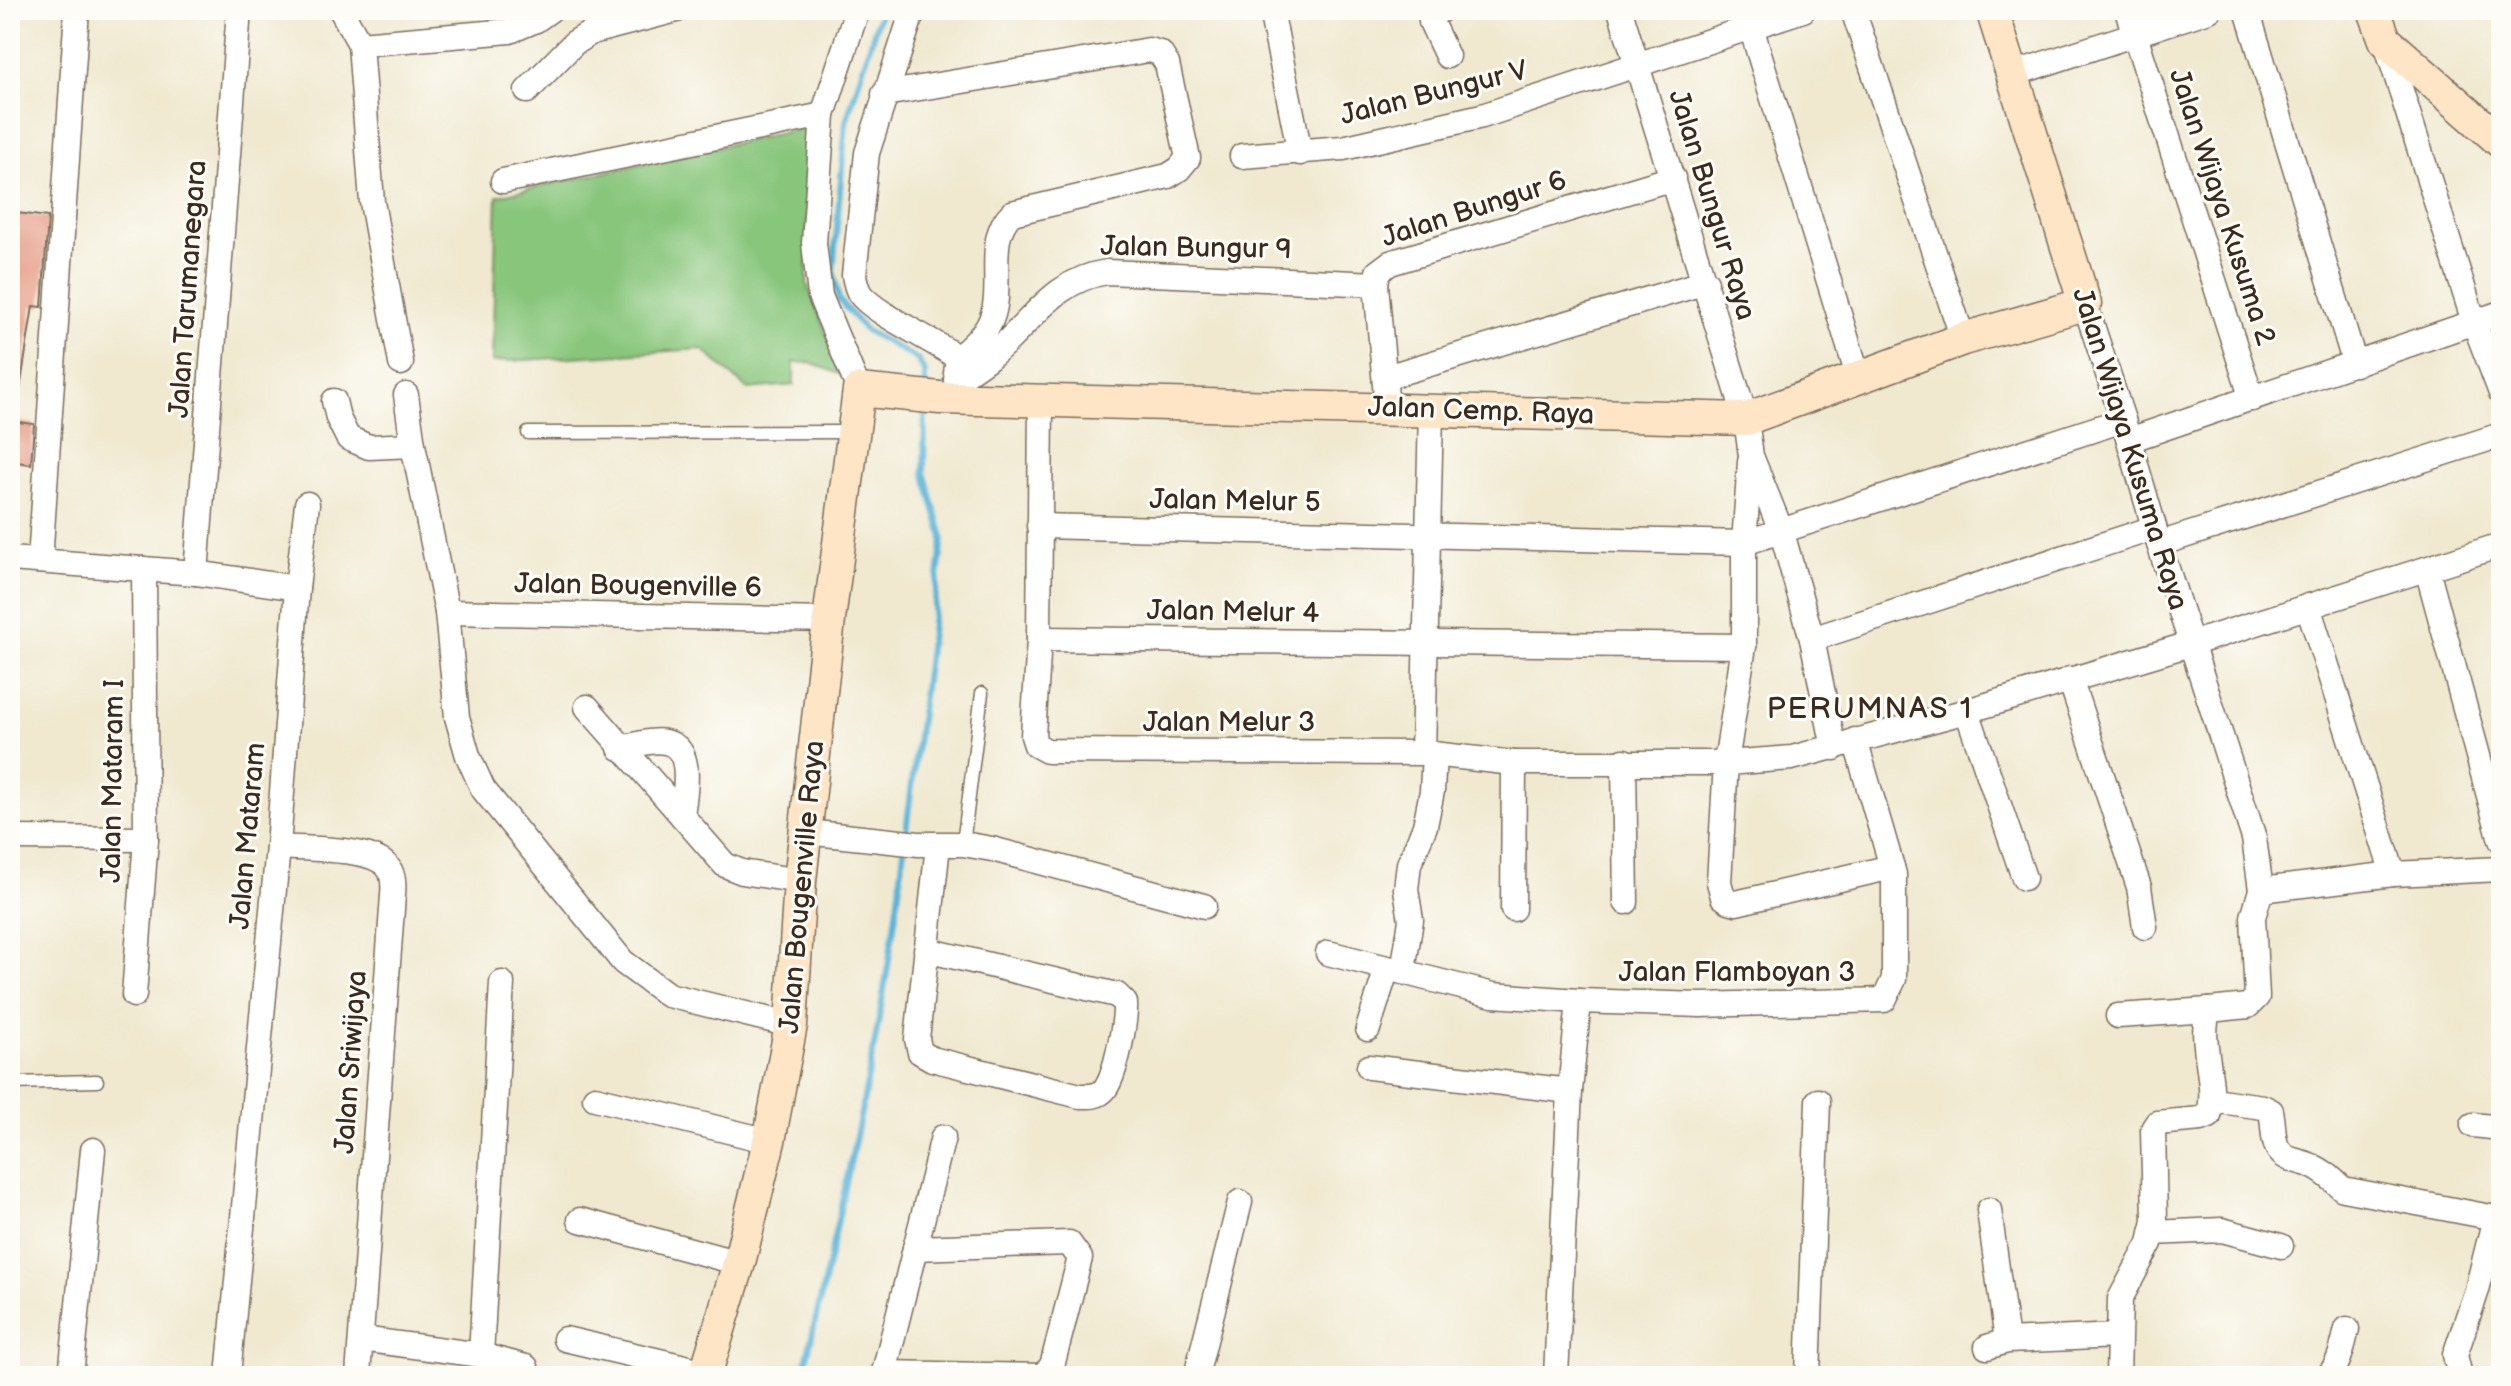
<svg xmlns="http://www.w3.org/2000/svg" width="2511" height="1386" font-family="'Balsamiq Sans',sans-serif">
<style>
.green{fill:#88c67c;stroke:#62784d;stroke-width:2}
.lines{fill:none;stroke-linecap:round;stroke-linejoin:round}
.stream{stroke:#59b4d7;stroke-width:6}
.building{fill:#e39178}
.lane-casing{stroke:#7a6d5c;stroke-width:15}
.street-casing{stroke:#7a6d5c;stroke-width:27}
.secondary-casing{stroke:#7a6d5c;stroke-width:35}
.lane{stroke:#fff;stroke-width:12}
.street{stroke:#fff;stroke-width:24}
.secondary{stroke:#fee5c5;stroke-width:32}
.labels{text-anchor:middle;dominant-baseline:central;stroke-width:6;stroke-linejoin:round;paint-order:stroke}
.street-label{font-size:28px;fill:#3b2a1e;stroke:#fdfcf7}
.neighbourhood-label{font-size:30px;letter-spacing:2px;fill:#3b2a1e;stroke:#fdfcf7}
</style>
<rect width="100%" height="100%" fill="#fdfcf7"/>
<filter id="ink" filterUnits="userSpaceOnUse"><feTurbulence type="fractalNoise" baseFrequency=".0125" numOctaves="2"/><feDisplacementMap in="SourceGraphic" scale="16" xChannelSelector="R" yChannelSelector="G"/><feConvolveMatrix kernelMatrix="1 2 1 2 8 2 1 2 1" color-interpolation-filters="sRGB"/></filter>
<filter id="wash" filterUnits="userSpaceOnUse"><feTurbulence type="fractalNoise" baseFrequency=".006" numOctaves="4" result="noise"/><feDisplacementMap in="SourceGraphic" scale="32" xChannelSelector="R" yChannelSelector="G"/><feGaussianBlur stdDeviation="1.8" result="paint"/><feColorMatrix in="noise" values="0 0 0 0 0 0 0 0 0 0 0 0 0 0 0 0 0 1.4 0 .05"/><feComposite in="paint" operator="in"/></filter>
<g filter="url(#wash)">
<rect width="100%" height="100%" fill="#f0e9d0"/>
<path class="green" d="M808,127L807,284L842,375L811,363L794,362V385L747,389L702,349L492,362L497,196Z"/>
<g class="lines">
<g class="stream">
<path d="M881,10L846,122L833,271L839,300L865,330L917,359L925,372V388"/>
<path d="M905,839L943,537L924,472L925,407"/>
<path d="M803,1376C842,1201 884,1028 904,850"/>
</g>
</g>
<g id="blocks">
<g class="building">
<path d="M10,212L48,217L42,307L33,306L20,389L10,388Z"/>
<path d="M10,421L34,424L31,464L10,461Z"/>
</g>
</g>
</g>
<g filter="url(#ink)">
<use href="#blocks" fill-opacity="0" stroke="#7a6d5c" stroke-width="2"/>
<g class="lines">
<g class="lane-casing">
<g id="lane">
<path d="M528,433L850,432"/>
<path d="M963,844L982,693"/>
<path d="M10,1083L97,1081"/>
</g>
</g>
<g class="street-casing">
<g id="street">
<path d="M341,10L360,44L372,202L401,363"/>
<path d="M857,10L823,115L814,243L820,296L859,390"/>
<path d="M913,10L867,153L854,275C855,281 857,289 860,294C875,314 934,340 958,358L956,373"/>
<path d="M1271,10L1300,153"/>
<path d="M1441,10L1431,15V22L1447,56"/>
<path d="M1620,10L1746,419L1751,456L1782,533L1812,639L1834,748"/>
<path d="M1853,10L1963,339"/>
<path d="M2127,10L2252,399"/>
<path d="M2247,10L2355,364"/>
<path d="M1751,27L1858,376"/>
<path d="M2385,40L2474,322L2501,393"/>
<path d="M360,44L510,31L536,20L550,10"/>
<path d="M2013,74L2209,10"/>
<path d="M527,91L574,43L592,32L677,10"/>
<path d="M884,94L1149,50L1160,53L1167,64L1188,158L1179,169L1168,176L1012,213C982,241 1008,292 988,326C981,338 968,349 958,358"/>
<path d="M1242,156L1343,148L1482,116L1803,10"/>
<path d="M503,181L823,115"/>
<path d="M2085,304L2123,420L2159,544L2254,838L2261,890L2253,917L2257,997L2248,1006L2209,1010C2197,1040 2218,1082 2209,1116L2201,1119L2157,1123L2153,1129L2155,1221L2150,1243L2120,1299L2118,1376"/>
<path d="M1386,377L1706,282"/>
<path d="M956,380C968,372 981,364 992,355C1031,324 1052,280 1107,272L1376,284"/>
<path d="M406,395L413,445L447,612L457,717L468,756L483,789L623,962L668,995L791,1025"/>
<path d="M1041,400L1039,639L1033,736L1036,745L1047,751L1423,753L1514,763H1726L1792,758L1967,711L2200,641L2501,545"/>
<path d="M334,401L338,418L348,438L369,447L413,445"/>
<path d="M1387,408L1376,284L1378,272L1390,263L1673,178"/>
<path d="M2129,440L2501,313"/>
<path d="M1750,462L1744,543V646L1726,763L1719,882L1723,897L1729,901L1736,903L1892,867"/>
<path d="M1039,526L1744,543L2123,420"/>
<path d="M2159,544L2501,435"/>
<path d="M10,559L196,573L297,588"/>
<path d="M40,561L77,10"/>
<path d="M2427,569L2501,840"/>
<path d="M196,573L239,10"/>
<path d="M2308,606L2393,874"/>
<path d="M447,612L829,620"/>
<path d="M1039,639L1744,646"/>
<path d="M1812,639L2154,528"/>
<path d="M2070,679L2139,887L2145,927"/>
<path d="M587,707L725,865L742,872L800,881"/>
<path d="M1967,711L2024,878"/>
<path d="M620,748C633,746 652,739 665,742C696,747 684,796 682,816"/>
<path d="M1423,753L1431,411"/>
<path d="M1624,761L1626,902"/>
<path d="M806,832L919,844H963L992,849L1204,906"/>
<path d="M10,838L146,839"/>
<path d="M278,847C304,849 367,847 386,865C394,873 394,884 393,895L358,1376"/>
<path d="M2261,890L2393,874L2501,869"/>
<path d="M1513,909L1514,763"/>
<path d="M926,950L1117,995L1125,1003C1126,1021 1116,1076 1104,1090C1098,1097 1089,1096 1080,1096L932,1059L920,1052L917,1039L938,845"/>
<path d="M1328,953L1493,995L1579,1001L1701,1005L1884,1000L1894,979V874L1855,740"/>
<path d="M1403,971L1411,920L1406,889L1409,864L1425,826L1432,791L1434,754"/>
<path d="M134,995L146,839L144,569"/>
<path d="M2118,1016L2209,1010"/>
<path d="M1368,1029L1387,968"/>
<path d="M1369,1067L1570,1091"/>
<path d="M595,1098L769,1141"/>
<path d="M2213,1100L2263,1107L2271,1111C2274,1123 2272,1139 2278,1149C2286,1162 2300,1160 2312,1166C2324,1171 2333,1180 2343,1189L2501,1219"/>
<path d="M2473,1125L2501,1128"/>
<path d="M1989,1210L2007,1341"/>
<path d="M580,1220L739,1263"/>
<path d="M2152,1233L2222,1230L2281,1246"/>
<path d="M361,1339L481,1355L526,1367"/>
<path d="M565,1339L706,1372"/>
<path d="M1987,1347L2007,1341L2118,1336"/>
<path d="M481,1355L502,983"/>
<path d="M884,1373L1042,1376L1052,1366L1080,1258L1069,1243L915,1248"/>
<path d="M71,1376L93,1150"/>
<path d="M228,1376L278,847L297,588L307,504"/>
<path d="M883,1376L943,1137"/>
<path d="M1196,1376L1240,1202"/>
<path d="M1556,1376L1570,1091L1579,1001"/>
<path d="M1808,1376L1818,1101"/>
<path d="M2328,1376C2340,1364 2343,1345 2347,1329"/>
<path d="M2460,1376L2455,1355L2477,1290L2495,1218L2501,1214"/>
</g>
</g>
<g class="secondary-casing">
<g id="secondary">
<path d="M2374,10L2385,40L2501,142"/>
<path d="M705,1376L739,1263L769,1141L791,1025L800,881L829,620L859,390L940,398L1746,419L1963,339L2085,304L1992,10"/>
</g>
</g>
<use href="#lane" class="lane"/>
<use href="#street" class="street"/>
<use href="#secondary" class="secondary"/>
</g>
</g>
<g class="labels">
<g class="street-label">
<text transform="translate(1434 93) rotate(-14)">Jalan Bungur V</text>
<text transform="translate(1712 205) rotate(73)">Jalan Bungur Raya</text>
<text transform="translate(2222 207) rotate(72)">Jalan Wijaya Kusuma 2</text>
<text transform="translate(1474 209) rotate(-18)">Jalan Bungur 6</text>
<text transform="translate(1196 248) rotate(1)">Jalan Bungur 9</text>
<text transform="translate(188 289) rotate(-86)">Jalan Tarumanegara</text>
<text transform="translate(1481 411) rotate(2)">Jalan Cemp. Raya</text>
<text transform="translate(2130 449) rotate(73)">Jalan Wijaya Kusuma Raya</text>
<text transform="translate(1235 501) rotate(1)">Jalan Melur 5</text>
<text transform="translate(638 586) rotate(1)">Jalan Bougenville 6</text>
<text transform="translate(1233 612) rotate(1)">Jalan Melur 4</text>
<text x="1229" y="722">Jalan Melur 3</text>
<text transform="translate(113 781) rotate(-89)">Jalan Mataram I</text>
<text transform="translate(248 836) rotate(-85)">Jalan Mataram</text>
<text transform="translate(802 887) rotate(-85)">Jalan Bougenville Raya</text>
<text x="1737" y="972">Jalan Flamboyan 3</text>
<text transform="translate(351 1062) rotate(-86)">Jalan Sriwijaya</text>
</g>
<g class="neighbourhood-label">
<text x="1870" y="709">PERUMNAS 1</text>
</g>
</g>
<rect width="2511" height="1386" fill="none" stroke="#fdfcf7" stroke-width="40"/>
</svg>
